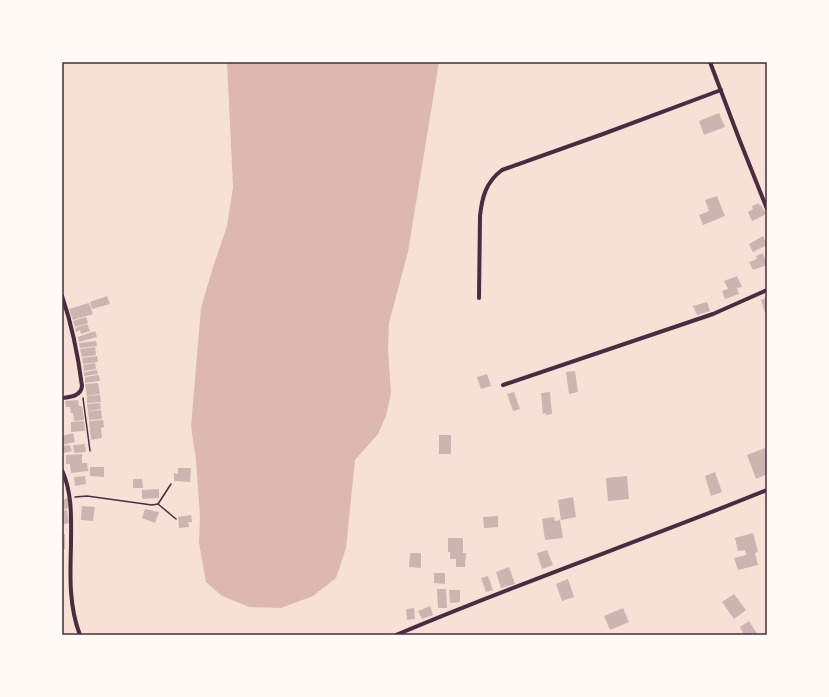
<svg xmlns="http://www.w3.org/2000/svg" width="829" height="697" font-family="'Fira Sans',sans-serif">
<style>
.water{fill:#dcb8b0}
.building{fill:#ccb4b1}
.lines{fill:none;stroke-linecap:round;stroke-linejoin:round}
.path{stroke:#4a2c40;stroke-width:1.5}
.minor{stroke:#4a2c40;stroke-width:4}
.neatline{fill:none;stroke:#4a2c40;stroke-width:1.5}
</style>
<rect width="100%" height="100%" fill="#f7e1d7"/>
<path class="water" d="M227,62H439L408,252L389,323L388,349L391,393L386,416L378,434L355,460L346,548L336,578L313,596L281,608L249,607L222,596L206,582L199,543L200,517L196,460L191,426L201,308L213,267L227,226L233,187Z"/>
<g class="building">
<path d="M719,113L725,127L704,135L699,121Z"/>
<path d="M717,196L725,216L703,225L699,215L709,211L705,200Z"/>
<path d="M759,203L760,206L761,205L766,214L752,221L748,212L753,209L752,206Z"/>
<path d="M763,236L767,245L753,252L749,244Z"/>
<path d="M763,253L767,265L753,270L749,262L757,259L756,256Z"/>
<path d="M737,276L742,287L737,288L739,294L725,299L722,291L728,289L724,281Z"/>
<path d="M107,296L110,304L92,309L90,302Z"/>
<path d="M767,297V312L765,313L761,300Z"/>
<path d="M707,302L710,311L697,315L693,306Z"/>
<path d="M89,303L93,314L73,320L69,309Z"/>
<path d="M86,317L88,323L75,327L73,321Z"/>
<path d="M87,324L90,331L81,334L80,330L76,332L75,328Z"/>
<path d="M95,331L97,337L79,342L78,337Z"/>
<path d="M96,341L97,346L80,348L79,343Z"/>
<path d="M95,347L96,355L82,357L80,349Z"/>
<path d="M97,356L98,362L83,364L82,358Z"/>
<path d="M95,363L96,369L84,371L83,365Z"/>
<path d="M97,370L98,374L84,376V372Z"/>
<path d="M575,371L578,392L569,394L566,372Z"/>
<path d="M487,374L491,386L481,389L477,377Z"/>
<path d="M99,375L100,381L85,383V377Z"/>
<path d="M98,383L100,394L87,396L85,384Z"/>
<path d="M514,392L520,409L513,411L507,394Z"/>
<path d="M550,392L552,414L546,415V413L543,414L541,393Z"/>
<path d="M100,395L101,402L87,403V396Z"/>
<path d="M78,400L79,406H82L84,420L74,421L73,413H71L70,407H66L65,401Z"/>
<path d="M100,403L101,409L88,411L87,404Z"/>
<path d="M101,410L102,419L89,420L88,411Z"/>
<path d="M103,420L104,427L101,428L102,438L91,440L89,421Z"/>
<path d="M84,421L85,431L71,432V422Z"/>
<path d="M73,433L75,442L62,445V436Z"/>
<rect x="439" y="435" width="12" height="19"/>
<path d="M85,444L86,452L74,453L73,445Z"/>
<path d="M70,445L72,451L63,453L62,446Z"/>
<path d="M765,448L767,453V474L756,479L747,455Z"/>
<path d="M82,454V463H87L88,471L71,473L70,464H66V455Z"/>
<path d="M90,467H104V477L90,476Z"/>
<path d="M178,468H191L190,482L174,481V473L178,474Z"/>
<path d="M715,472L722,492L711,496L705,476Z"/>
<path d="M85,476L86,484L75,486L74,477Z"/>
<path d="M627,476L629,499L608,501L606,478Z"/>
<path d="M133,479H142L143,488H133Z"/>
<path d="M159,489V498L142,499V490Z"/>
<path d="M573,497L576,517L561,520L558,500Z"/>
<path d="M68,498L71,507L62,510V500Z"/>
<path d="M82,506L95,507L93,521L81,520Z"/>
<path d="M145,509L159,512L155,523L142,518Z"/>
<path d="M67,510L69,523L62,525V511Z"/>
<path d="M191,515L192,522H188L189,527L179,528L178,517Z"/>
<path d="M498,516V527L484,528L483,517Z"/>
<path d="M554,517L555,521L560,520L563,538L545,540L542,519Z"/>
<path d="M753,533L758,552L755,553L758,565L738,570L734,558L746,555L745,550L738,551L735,538Z"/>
<rect x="62" y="534" width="3" height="15"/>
<path d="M448,538H463V553H466L465,567H456V559H450V552H448Z"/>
<path d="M547,550L553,565L542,569L537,553Z"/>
<path d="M410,553H421V568L409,567Z"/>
<path d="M509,567L515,584L501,588L496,572Z"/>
<path d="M434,573H445V584L434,583Z"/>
<path d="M488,576L493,590L486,592L481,578Z"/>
<path d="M568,579L574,597L562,601L556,584Z"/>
<path d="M437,589H446L447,608H438Z"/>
<path d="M449,590H460V602L450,603Z"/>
<path d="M734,594L746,610L734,619L722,602Z"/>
<path d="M430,606L433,615L422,619L418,611Z"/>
<path d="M414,608L415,619L407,620L406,609Z"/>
<path d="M623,608L629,622L610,630L604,616Z"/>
<path d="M749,621L758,635H744L740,627Z"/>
</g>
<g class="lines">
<g class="path">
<path d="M83,398L90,451"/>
<path d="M75,497L87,496L152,505L158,504L171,484"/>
<path d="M158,504L176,519"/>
</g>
<g class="minor">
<path d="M710,62L738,136L767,209"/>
<path d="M62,296C72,325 78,355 82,386C81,396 71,397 62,398"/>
<path d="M479,298L480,216C482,197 486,182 502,170L603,134L721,90"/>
<path d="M503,385L713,314L767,290"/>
<path d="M62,470C73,495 71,520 71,546C70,576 69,607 80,635"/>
<path d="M396,635C518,583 644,540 767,490"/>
</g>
</g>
<rect width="829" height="697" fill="none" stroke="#fffaf5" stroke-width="126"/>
<rect x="63" y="63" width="703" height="571" class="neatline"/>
</svg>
